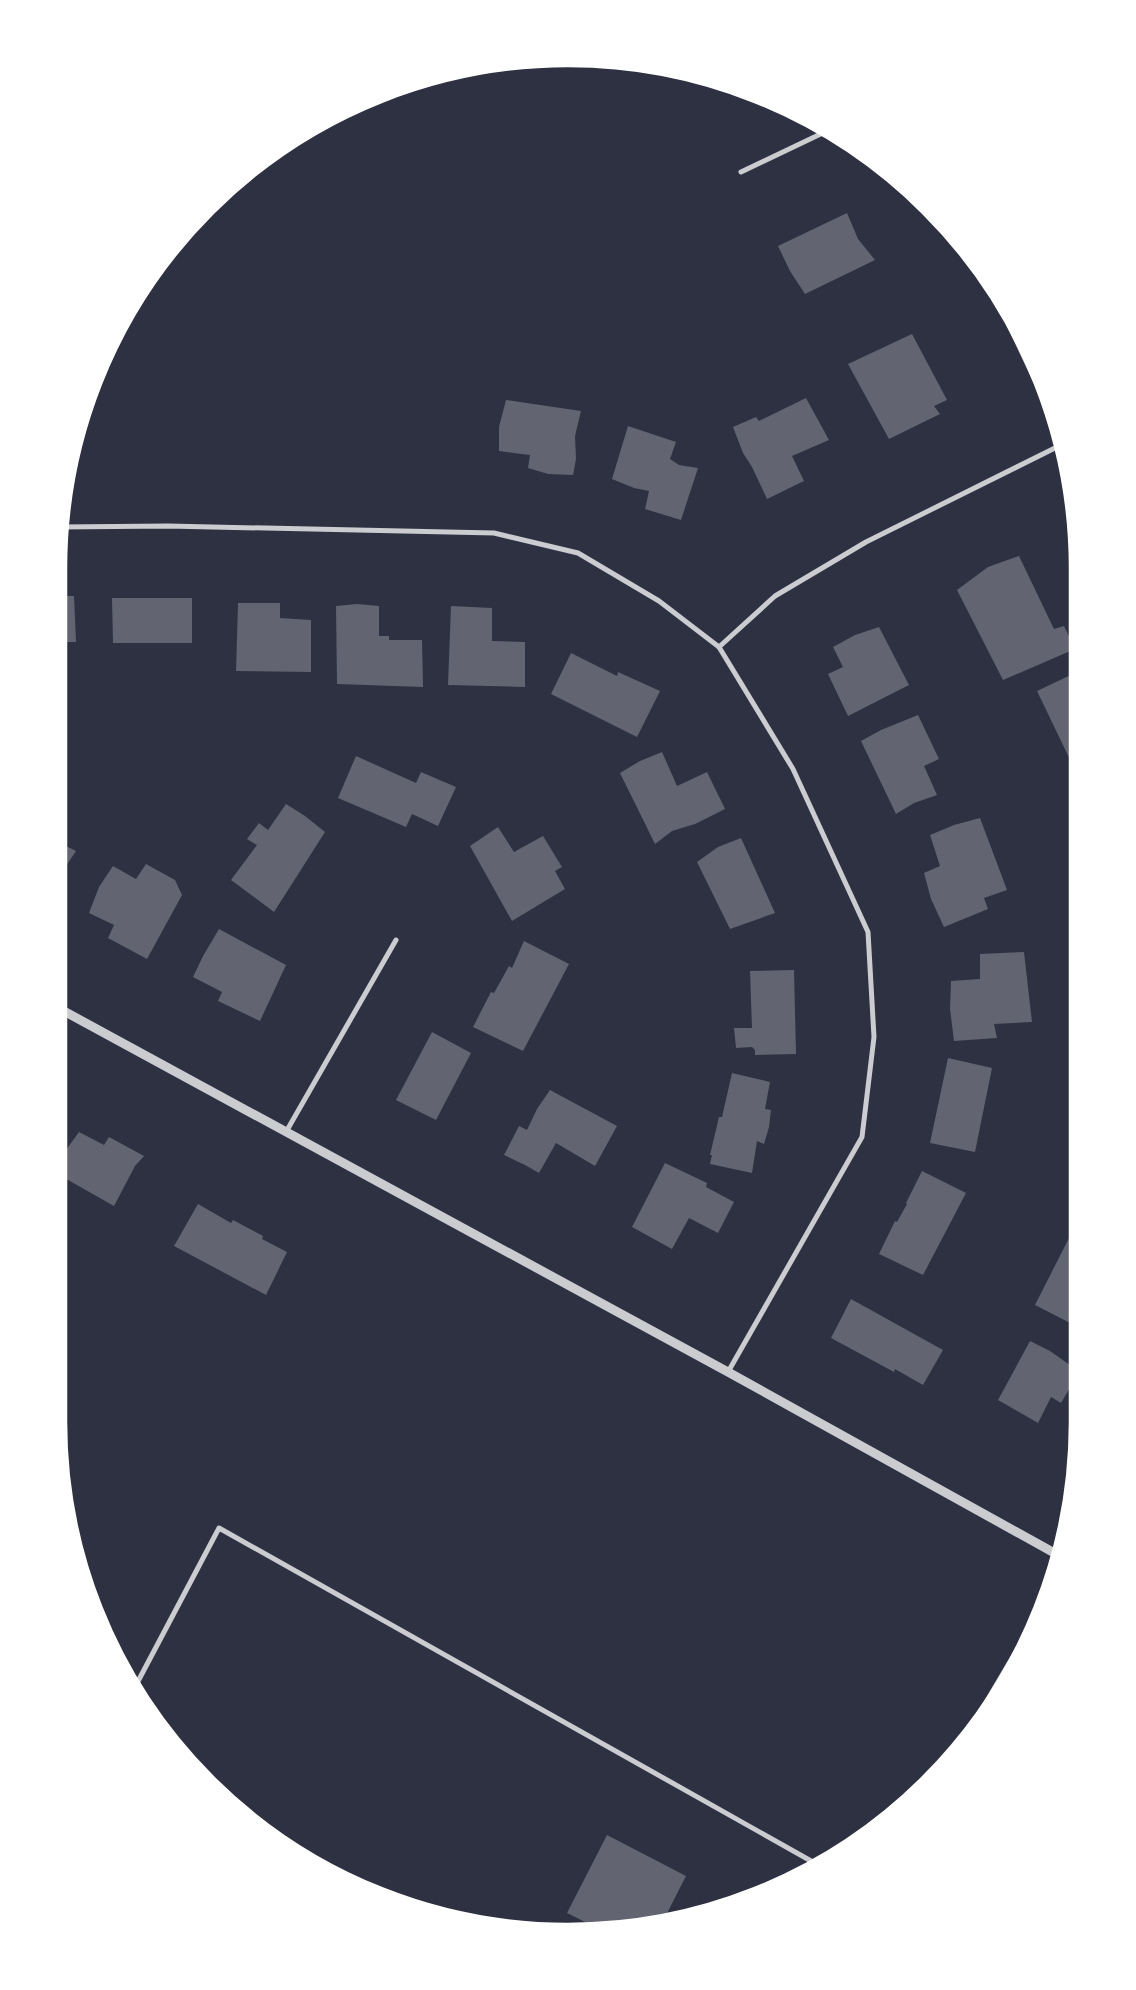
<svg xmlns="http://www.w3.org/2000/svg" width="1136" height="1990" font-family="'Space Grotesk',sans-serif">
<style>
.building{fill:#626471}
.lines{fill:none;stroke-linecap:round;stroke-linejoin:round}
.minor{stroke:#caccd0;stroke-width:5}
.tertiary{stroke:#caccd0;stroke-width:9}
.rim{fill:none;stroke:#fff;stroke-width:2.5}
</style>
<rect width="100%" height="100%" fill="#2d3142"/>
<g class="building">
<path d="M847,213L858,239L875,260L805,294L790,271L778,246Z"/>
<path d="M912,334L947,400L934,406L940,414L889,439L848,364Z"/>
<path d="M806,398L829,440L792,456L804,481L767,499L752,467L743,453L733,427L756,417L759,421Z"/>
<path d="M506,400L581,411L575,436L576,459L573,475L548,474L528,468L530,455L499,451V427Z"/>
<path d="M628,426L676,442L670,459L679,465L698,468L681,520L645,509L649,491L634,488L612,479Z"/>
<path d="M1019,556L1054,629L1064,626L1075,649L1003,680L957,590L988,567Z"/>
<path d="M59,596H74L76,642H59Z"/>
<path d="M112,598H192V643H113Z"/>
<path d="M238,603H280V618L311,620V672L236,671Z"/>
<path d="M357,604L379,606V636H389V640H422L423,687L337,684L336,606Z"/>
<path d="M451,606L492,608V641L525,642V687L448,685Z"/>
<path d="M879,627L909,685L848,716L828,674L843,667L833,647L855,635Z"/>
<path d="M571,653L617,676L618,672L660,691L637,737L551,694Z"/>
<path d="M1075,673V770L1037,691Z"/>
<path d="M918,715L939,759L924,766L937,795L914,803L896,814L861,741L881,730Z"/>
<path d="M662,752L677,786L707,772L725,809L695,824L672,831L655,844L620,773L640,761Z"/>
<path d="M356,756L416,783L421,772L456,787L438,826L412,814L406,827L338,798Z"/>
<path d="M286,804L305,816L325,832L274,912L231,880L257,845L247,839L259,823L268,830Z"/>
<path d="M980,818L1007,890L984,898L988,909L944,927L931,899L924,873L940,866L930,835L954,825Z"/>
<path d="M498,827L514,852L543,836L562,867L555,871L565,889L512,921L470,846Z"/>
<path d="M741,838L775,913L730,929L697,862L718,847Z"/>
<path d="M60,843L76,851L64,869L60,882Z"/>
<path d="M146,864L175,880L182,895L147,959L108,938L114,925L89,913L99,887L113,866L136,879Z"/>
<path d="M219,929L286,965L260,1021L218,1001L222,992L193,977L203,956Z"/>
<path d="M524,941L569,964L523,1051L473,1027L491,992L494,993L509,966L512,968Z"/>
<path d="M1024,952L1032,1022L994,1024L997,1038L954,1041L950,1009L951,981L980,979V954Z"/>
<path d="M794,970L796,1054L755,1055V1050L752,1047L736,1048L734,1028H752L750,971Z"/>
<path d="M432,1032L471,1053L436,1120L396,1100Z"/>
<path d="M948,1058L992,1068L975,1152L930,1143Z"/>
<path d="M732,1073L770,1082L765,1109L771,1110L769,1127L764,1144L757,1141L752,1173L710,1164L712,1155H710L719,1117H722Z"/>
<path d="M550,1090L617,1126L595,1166L556,1143L539,1173L525,1165L504,1155L519,1126L527,1130L537,1109Z"/>
<path d="M79,1132L104,1145L109,1137L144,1156L135,1166L114,1206L61,1176V1161L66,1150Z"/>
<path d="M665,1163L707,1183L706,1187L734,1202L718,1233L689,1218L672,1249L632,1227Z"/>
<path d="M922,1171L966,1193L923,1275L879,1254L895,1221L897,1222L907,1204L906,1203Z"/>
<path d="M198,1204L231,1223L233,1220L263,1236L262,1239L287,1252L266,1295L174,1246Z"/>
<path d="M1069,1238L1077,1241L1076,1326L1035,1305Z"/>
<path d="M851,1299L943,1350L923,1385L895,1369L894,1372L831,1338Z"/>
<path d="M1030,1341L1050,1351L1077,1370V1376L1061,1403L1051,1397L1038,1423L998,1400Z"/>
<path d="M607,1835L686,1876L662,1923L603,1931L567,1913Z"/>
</g>
<g class="lines">
<g class="minor">
<path d="M741,172L829,130"/>
<path d="M987,278L1057,427"/>
<path d="M60,527L168,526L494,533L578,553L659,601L719,647L793,769L868,932L874,1037L862,1137L728,1372"/>
<path d="M719,647L775,596L866,542L1061,445"/>
<path d="M286,1132L396,940"/>
<path d="M135,1687L219,1528L820,1866"/>
<path d="M961,1745L1041,1609"/>
</g>
<path class="tertiary" d="M60,1009L728,1372L1058,1555"/>
</g>
<path d="M0 0H1136V1990H0ZM568 66H568A502 502 0 0 1 1070 568V1422A502 502 0 0 1 568 1924H568A502 502 0 0 1 66 1422V568A502 502 0 0 1 568 66Z" fill="#fff" fill-rule="evenodd"/>
<path class="rim" d="M568 66H568A502 502 0 0 1 1070 568V1422A502 502 0 0 1 568 1924H568A502 502 0 0 1 66 1422V568A502 502 0 0 1 568 66Z"/>
</svg>
